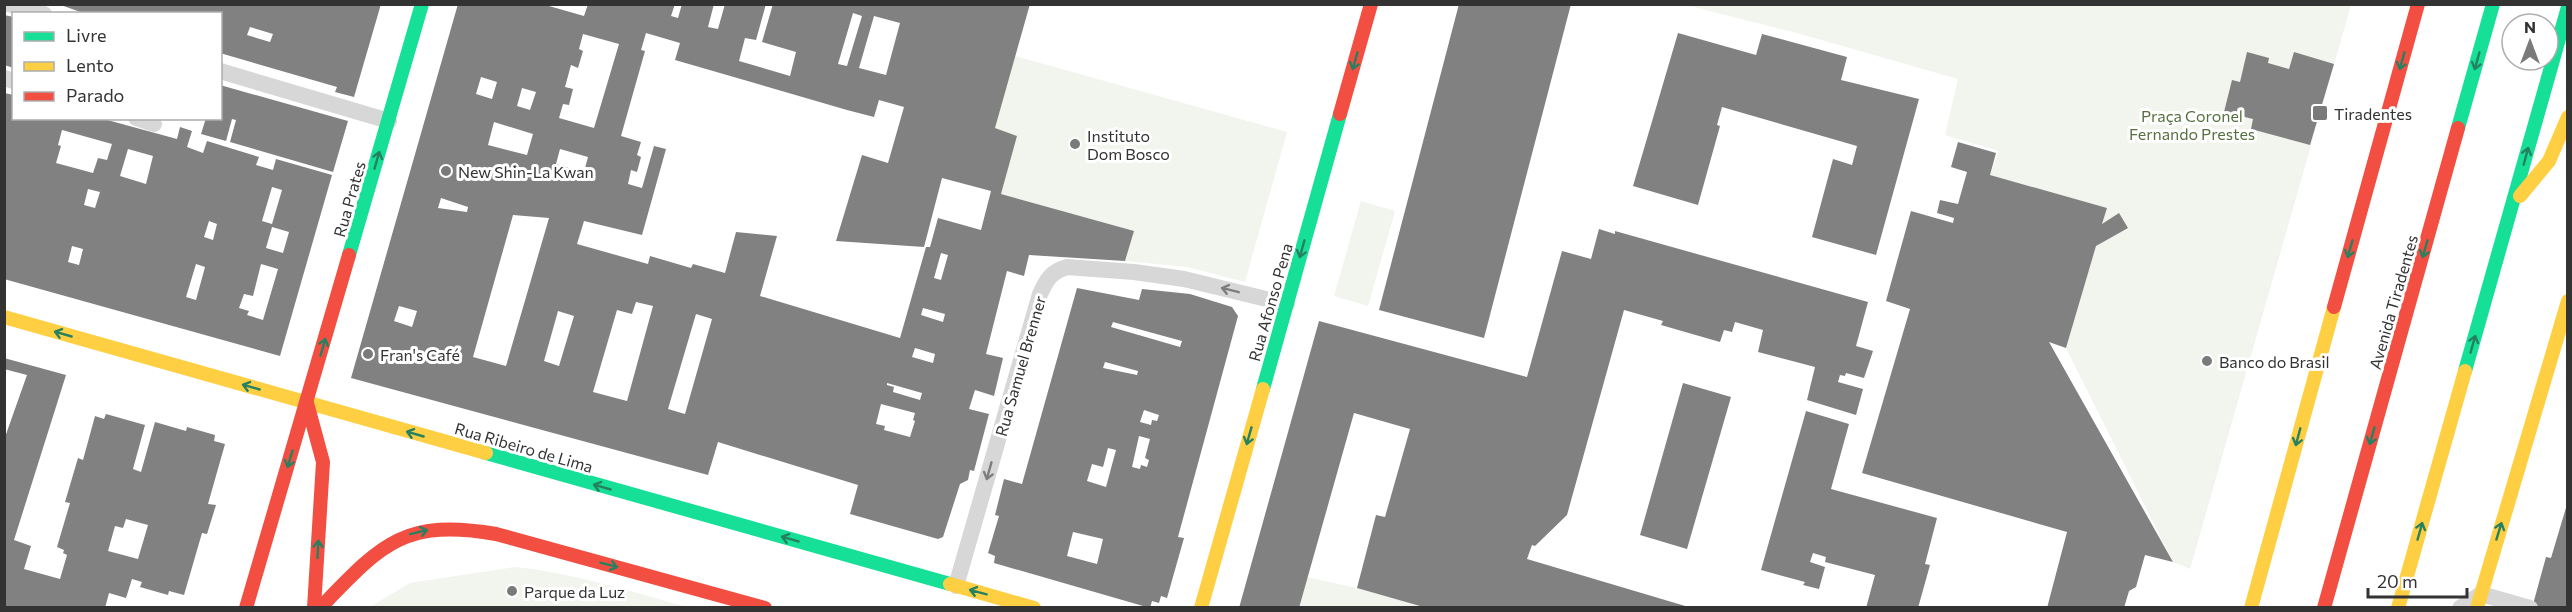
<svg xmlns="http://www.w3.org/2000/svg" width="2572" height="612" font-family="Commissioner,sans-serif">
<style>
.green{fill:#f1f5ed}
.building{fill:#818181;fill-rule:evenodd}
.lines{fill:none;stroke-linecap:round;stroke-linejoin:round}
.lane{stroke:#d7d7d7;stroke-width:16}
.fast{stroke:#16e098;stroke-width:14}
.slow{stroke:#ffcf43;stroke-width:14}
.jam{stroke:#f24e42;stroke-width:14}
.oneway{stroke:#268160}
.oneway2{stroke:#7d7d7d}
.poi-dot{fill:#7a7a7a;stroke:#fff;stroke-width:2}
.labels{text-anchor:middle;dominant-baseline:central;stroke-width:6;stroke-linejoin:round;paint-order:stroke}
.poi-label{font-size:16px;fill:#333;stroke:#fff;text-anchor:start}
.park-label{font-size:16px;fill:#56703f;stroke:#fff}
.street-label{font-size:16px;fill:#333;stroke:#fff}
</style>
<rect width="100%" height="100%" fill="#fff"/>
<g class="green">
<path d="M1686,5H2351L2190,569L2173,562L2066,348L2107,208L1990,175L1999,151L1945,135L1958,79L1797,33Z"/>
<path d="M1015,56L1287,132L1245,282L1187,267L1125,261L1133,232L1001,194L1017,136L995,128Z"/>
<path d="M1361,201L1395,211L1368,306L1334,296Z"/>
<path d="M515,567C574,573 631,592 688,607H370L410,583Z"/>
<path d="M1307,577L1357,588L1427,607L1299,608Z"/>
</g>
<g class="building">
<path d="M58,4H381L354,97L335,92L337,87L220,53V14H86ZM250,27L273,34L270,42L247,35Z"/>
<path d="M458,4H542L584,16L588,4H675L671,16L678,18L682,4H714L708,27L718,29L725,4H766L756,40L745,38L739,61L790,76L796,52L762,42L773,4H1030L995,128L1017,136L1001,194L1134,231L1125,261L1029,255L1024,276L1007,271L986,354L1003,358L994,396L975,390L969,409L989,414L974,471L970,470L968,480L960,484L943,537L938,539L850,514L858,485L718,442L708,475L351,378ZM853,13L862,16L847,66L838,64ZM874,16L900,23L886,75L859,68ZM646,33L680,43L675,60L847,110L874,117L879,100L904,107L888,163L862,155L836,241L924,247L942,178L991,191L981,230L938,218L930,247H926L900,338L760,296L777,236L736,232L725,273L693,264L691,268L650,256L648,264L577,244L584,221L642,235L666,149L654,146L642,188L628,184L631,170L637,172L641,157L637,155L641,142L621,136L645,51L641,50ZM583,34L619,44L594,128L559,118L563,104L569,105L573,89L565,87L571,65L578,68L583,51L579,49ZM481,77L497,82L492,99L476,94ZM522,88L536,92L530,110L517,106ZM494,122L533,134L527,155L488,145ZM560,149L588,157L584,172L556,164ZM441,198L468,207L467,212L438,208ZM513,215L549,218L506,366L473,357ZM941,253L948,255L941,280L934,278ZM636,302L653,306L627,401L593,392L617,310L632,314ZM399,306L417,311L412,327L394,321ZM923,308L945,314L943,322L921,315ZM558,311L574,316L559,366L544,361ZM696,314L712,319L685,414L668,409ZM915,348L935,354L933,363L912,357ZM887,383L922,393L920,400L893,392L894,387L887,385ZM881,404L915,413L913,420L915,421L910,437L884,430L885,426L876,424Z"/>
<path d="M1459,4H1571L1484,338L1379,310Z"/>
<path d="M4,15L14,17V68L4,65Z"/>
<path d="M1678,33L1756,55L1762,34L1847,57L1841,80L1919,99L1876,255L1812,237L1833,159L1852,165L1857,146L1722,107L1717,125L1720,126L1698,205L1633,186Z"/>
<path d="M2247,52L2269,58L2268,63L2289,69L2294,52L2334,64L2310,145L2251,129L2253,119L2224,112L2232,80L2240,82Z"/>
<path d="M220,85L348,121L333,172L230,142L236,120L232,119L226,141L201,134L206,118H220Z"/>
<path d="M4,93L14,95V118H100L177,139L180,127L192,131L187,147L203,153L207,141L259,157L256,165L273,170L276,159L332,175L280,356L4,279ZM62,130L112,144L107,160L98,158L93,173L56,163L61,146L58,145ZM128,149L153,156L146,184L120,176ZM272,187L282,190L272,224L262,221ZM88,189L100,192L95,208L84,205ZM209,221L217,224L213,240L204,237ZM272,227L289,232L283,253L266,248ZM72,246L83,249L79,265L68,262ZM196,264L205,267L196,300L186,297ZM261,264L278,269L263,320L247,315L249,311L239,308L244,294L253,296Z"/>
<path d="M1958,142L1996,153L1990,175L2107,208L2102,224L2119,213L2128,228L2096,246L2066,348L2049,342L2173,562L2145,555L2136,587L2129,591L2124,608H2047L2067,532L1862,473L1910,309L1886,301L1911,211L1953,223L1954,218L1937,213L1940,200L1958,204L1967,172L1951,167Z"/>
<path d="M1599,229L1615,234V231L1868,302L1856,346L1873,351L1864,378L1846,373L1845,376L1840,375L1838,382L1863,389L1856,415L1807,400L1815,367L1758,352L1763,330L1735,322L1732,332L1724,330L1720,342L1661,325L1663,321L1624,310L1567,515L1535,546L1532,545L1527,559L1692,608H1427L1357,588L1376,515L1385,517L1410,429L1354,413L1299,608H1239L1319,321L1527,377L1562,251L1591,259Z"/>
<path d="M1077,288L1139,300L1142,289L1190,294L1232,307L1238,316L1178,537L1184,538L1167,598L1161,596L1159,603L1152,601L1150,608L994,563L995,556L988,553L999,516L995,515L1004,479L1022,484ZM1113,322L1149,332L1182,341L1180,347L1111,327ZM1105,362L1138,371L1137,375L1103,368ZM1144,410L1159,415L1157,421L1152,420L1151,425L1140,422ZM1139,436L1150,439L1145,458L1149,460L1147,467L1141,465L1140,469L1132,467ZM1108,448L1116,450L1106,487L1087,481L1092,464L1103,467ZM1073,532L1103,539L1097,564L1067,556Z"/>
<path d="M4,358L66,375L14,540L31,546L24,569L60,579L67,555L63,553L64,550L57,547L70,503L65,502L78,458L83,460L95,416L104,419L106,414L145,425L133,469L141,472L155,422L186,431L187,427L215,435L214,441L225,444L208,504L216,505L207,534L202,533L184,595L169,591L168,595L140,587L142,582L132,579L126,598L109,593L105,608H4V440L27,375L4,369ZM126,519L148,525L138,559L108,551L115,526L123,528Z"/>
<path d="M1683,383L1731,397L1687,549L1640,535Z"/>
<path d="M1806,411L1849,424L1831,489L1937,518L1925,564L1930,565L1918,608H1866L1875,575L1825,562L1826,557L1813,553L1810,562L1825,567L1819,589L1803,585L1805,582L1761,570Z"/>
<path d="M2568,501V608H2532L2546,557L2551,558Z"/>
</g>
<g class="lines">
<g class="lane">
<path d="M8,4L44,14"/>
<path d="M220,71L389,121"/>
<path d="M4,78L14,81"/>
<path d="M136,118L154,124"/>
<path d="M956,586L1040,294C1047,279 1051,272 1067,267L1134,272L1184,279L1287,304"/>
<path d="M2460,608L2481,594L2530,608"/>
</g>
<g class="fast">
<path d="M2458,128L2493,4"/>
<path d="M349,255L422,4"/>
<path d="M2465,371L2568,7"/>
<path d="M1263,389L1340,114"/>
<path d="M486,453L950,584"/>
</g>
<g class="slow">
<path d="M2520,196L2549,161L2568,117"/>
<path d="M4,317L486,453"/>
<path d="M950,584L1034,608"/>
<path d="M1201,608L1263,389"/>
<path d="M2251,608L2334,307"/>
<path d="M2398,608L2465,371"/>
<path d="M2477,608L2568,301"/>
</g>
<g class="jam">
<path d="M1340,114L1371,4"/>
<path d="M2334,307L2418,4"/>
<path d="M307,403L323,462L314,608"/>
<path d="M246,608L349,255"/>
<path d="M320,608C381,545 403,518 496,534L765,608"/>
<path d="M2324,608L2458,128"/>
</g>
</g>
<defs><path id="oneway-shaft" d="M-6 0H5M1.5-3L5.5 0L1.5 3" fill="none" stroke-width="1.6" stroke-linecap="round" stroke-linejoin="round" transform="scale(1.5)"/></defs>
<g class="oneway">
<use href="#oneway-shaft" transform="translate(1355 61) rotate(106)"/>
<use href="#oneway-shaft" transform="translate(2402 61) rotate(106)"/>
<use href="#oneway-shaft" transform="translate(2477 61) rotate(106)"/>
<use href="#oneway-shaft" transform="translate(2526 156) rotate(-75)"/>
<use href="#oneway-shaft" transform="translate(377 160) rotate(-74)"/>
<use href="#oneway-shaft" transform="translate(1302 249) rotate(106)"/>
<use href="#oneway-shaft" transform="translate(2350 249) rotate(106)"/>
<use href="#oneway-shaft" transform="translate(2425 249) rotate(106)"/>
<use href="#oneway-shaft" transform="translate(63 334) rotate(-164)"/>
<use href="#oneway-shaft" transform="translate(2473 344) rotate(-74)"/>
<use href="#oneway-shaft" transform="translate(323 347) rotate(-74)"/>
<use href="#oneway-shaft" transform="translate(251 387) rotate(-164)"/>
<use href="#oneway-shaft" transform="translate(415 434) rotate(-164)"/>
<use href="#oneway-shaft" transform="translate(1249 436) rotate(106)"/>
<use href="#oneway-shaft" transform="translate(2372 436) rotate(106)"/>
<use href="#oneway-shaft" transform="translate(2298 437) rotate(105)"/>
<use href="#oneway-shaft" transform="translate(290 459) rotate(107)"/>
<use href="#oneway-shaft" transform="translate(602 487) rotate(-164)"/>
<use href="#oneway-shaft" transform="translate(2420 531) rotate(-74)"/>
<use href="#oneway-shaft" transform="translate(2499 531) rotate(-73)"/>
<use href="#oneway-shaft" transform="translate(419 532) rotate(-14)"/>
<use href="#oneway-shaft" transform="translate(790 539) rotate(-164)"/>
<use href="#oneway-shaft" transform="translate(318 549) rotate(-87)"/>
<use href="#oneway-shaft" transform="translate(609 565) rotate(15)"/>
<use href="#oneway-shaft" transform="translate(978 592) rotate(-165)"/>
</g>
<g class="oneway2">
<use href="#oneway-shaft" transform="translate(1230 290) rotate(-166)"/>
<use href="#oneway-shaft" transform="translate(989 471) rotate(106)"/>
</g>
<g class="poi-dot">
<rect x="2312" y="105" width="16" height="16" rx="3"/>
<circle cx="1075" cy="144" r="6"/>
<circle cx="446" cy="171" r="6"/>
<circle cx="368" cy="354" r="6"/>
<circle cx="2207" cy="361" r="6"/>
<circle cx="512" cy="591" r="6"/>
</g>
<g class="labels">
<g class="poi-label">
<text x="2334" y="113">Tiradentes</text>
<text x="1087" y="135">Instituto<tspan x="1087" dy="18">Dom Bosco</tspan></text>
<text x="458" y="171">New Shin-La Kwan</text>
<text x="380" y="354">Fran's Café</text>
<text x="2219" y="361">Banco do Brasil</text>
<text x="524" y="591">Parque da Luz</text>
</g>
<g class="park-label">
<text x="2192" y="115">Praça Coronel<tspan x="2192" dy="18">Fernando Prestes</tspan></text>
</g>
<g class="street-label">
<text transform="translate(349 199) rotate(-74)">Rua Prates</text>
<text transform="translate(1270 302) rotate(-74)">Rua Afonso Pena</text>
<text transform="translate(2393 302) rotate(-74)">Avenida Tiradentes</text>
<text transform="translate(1020 366) rotate(-74)">Rua Samuel Brenner</text>
<text transform="translate(524 447) rotate(16)">Rua Ribeiro de Lima</text>
</g>
</g>
<rect width="2572" height="612" fill="none" stroke="#333333" stroke-width="12"/>
<rect x="12" y="12" width="210" height="108" fill="#ffffff" stroke="#adadad" stroke-width="1.5"/>
<rect x="24" y="32" width="30" height="9" fill="#16e098" stroke="#adadad" stroke-width="1.5"/>
<text x="66" y="42" font-size="18" fill="#333333">Livre</text>
<rect x="24" y="62" width="30" height="9" fill="#ffcf43" stroke="#adadad" stroke-width="1.5"/>
<text x="66" y="72" font-size="18" fill="#333333">Lento</text>
<rect x="24" y="92" width="30" height="9" fill="#f24e42" stroke="#adadad" stroke-width="1.5"/>
<text x="66" y="102" font-size="18" fill="#333333">Parado</text>
<g transform="translate(2530 42)"><circle r="28" fill="#ffffff" stroke="#adadad" stroke-width="1.5"/>
<path d="M0-4.5L10 22L0 15L-10 22Z" fill="#7a7a7a"/>
<text y="-9" font-size="16" font-weight="bold" text-anchor="middle" fill="#333333">N</text>
</g>
<path d="M2368 588v9h99v-9" fill="none" stroke="#333333" stroke-width="3"/>
<text x="2377" y="588" font-size="18" fill="#333333" stroke="#ffffff" stroke-width="4.5" paint-order="stroke">20 m</text>
</svg>
